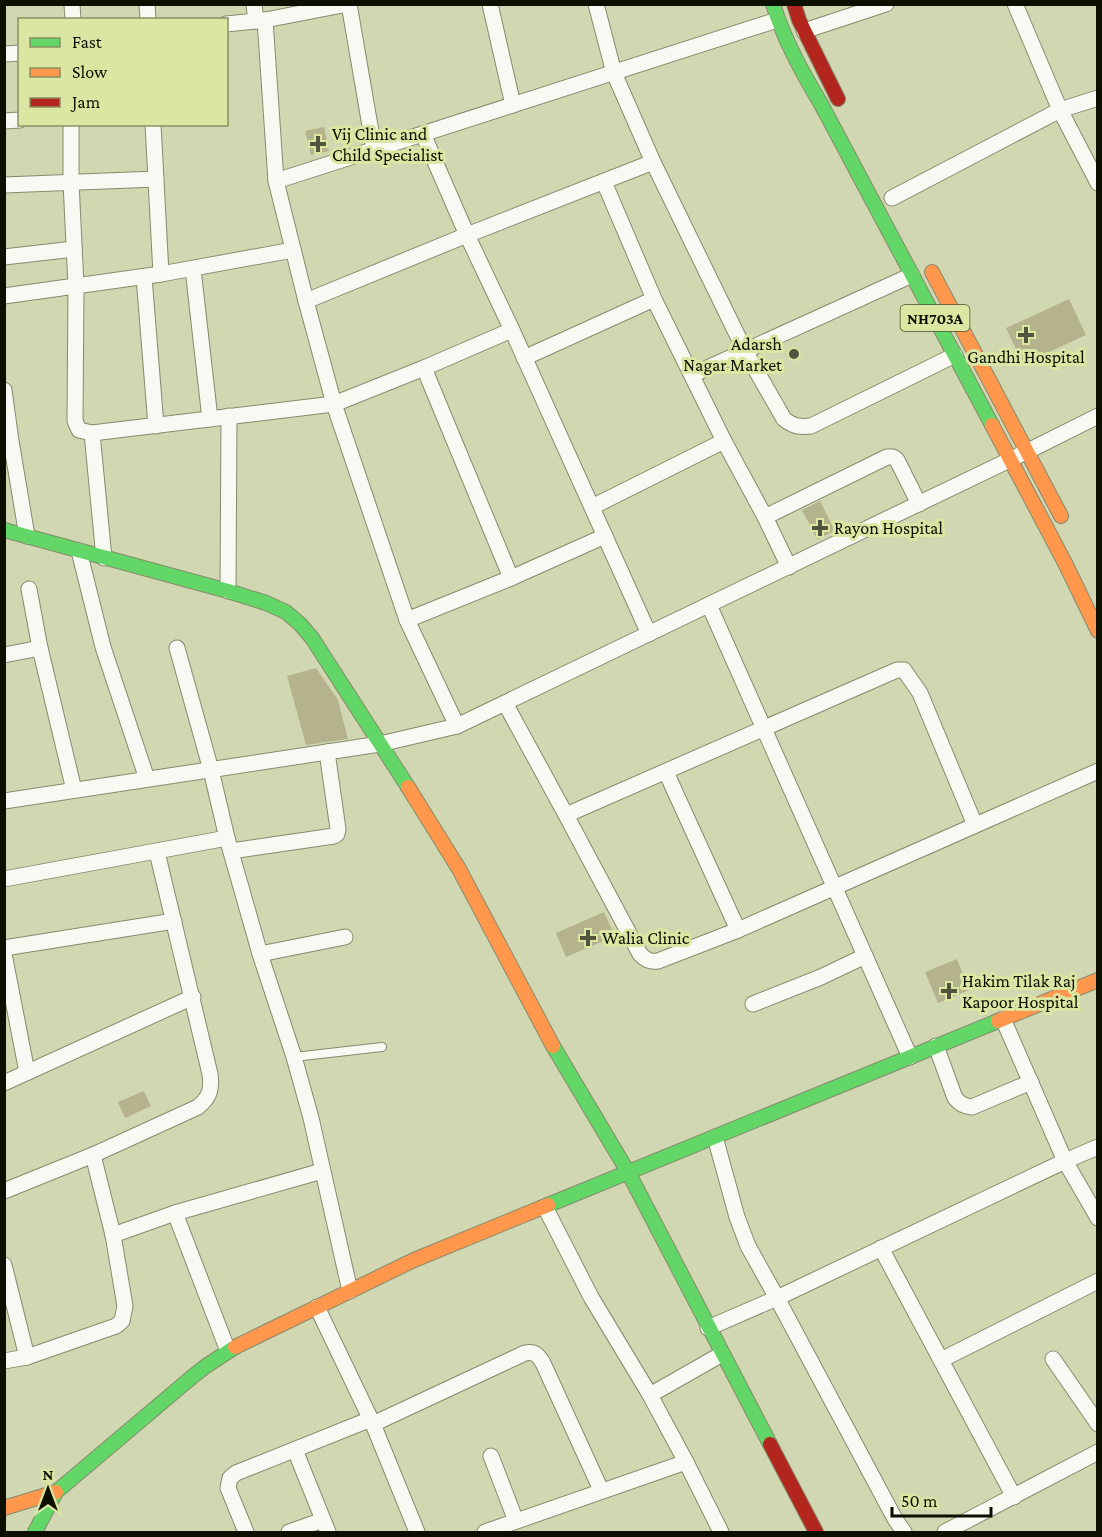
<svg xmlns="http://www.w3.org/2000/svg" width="1102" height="1537" font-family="'Crimson Pro',serif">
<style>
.building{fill:#b4b38d}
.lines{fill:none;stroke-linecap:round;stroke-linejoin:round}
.lane-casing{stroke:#868b6d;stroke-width:10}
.street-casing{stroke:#868b6d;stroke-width:17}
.fast-casing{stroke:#868b6d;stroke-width:16}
.slow-casing{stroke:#868b6d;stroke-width:16}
.jam-casing{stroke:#868b6d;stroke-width:16}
.lane{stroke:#f8f9f3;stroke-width:8}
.street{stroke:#f8f9f3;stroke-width:15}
.fast{stroke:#63d668;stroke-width:14}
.slow{stroke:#ff974d;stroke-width:14}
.jam{stroke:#b3261e;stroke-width:14}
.poi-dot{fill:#51553e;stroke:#dbe6a2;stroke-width:2}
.labels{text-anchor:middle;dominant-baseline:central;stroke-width:6;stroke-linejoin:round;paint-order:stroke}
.shield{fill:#dbe6a2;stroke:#4b5031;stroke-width:1.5}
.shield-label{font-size:16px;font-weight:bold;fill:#0d0f00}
.poi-label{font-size:18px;fill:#0d0f00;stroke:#dbe6a2;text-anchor:start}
</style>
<rect width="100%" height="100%" fill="#d0d7b1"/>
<g class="building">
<path d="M324,127L329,151L311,155L305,131Z"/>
<path d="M1069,299L1086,335L1023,364L1006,328Z"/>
<path d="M820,501L835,531L817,539L802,510Z"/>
<path d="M316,668L338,700L348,739L306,745L287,676Z"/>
<path d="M604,912L615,936L566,957L556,933Z"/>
<path d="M957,959L969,990L938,1003L925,972Z"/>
<path d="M144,1091L151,1106L125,1118L118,1102Z"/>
</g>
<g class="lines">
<g class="lane-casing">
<path id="lane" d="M294,1057L382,1047"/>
</g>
<g class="street-casing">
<g id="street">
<path d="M72,4L73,20"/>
<path d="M147,4L148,20"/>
<path d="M254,4L256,21"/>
<path d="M349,4L374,149"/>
<path d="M490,4L513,105"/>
<path d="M596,4L614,73L653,162L745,351L784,419C794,427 800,427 811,426L955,355"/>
<path d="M1015,4L1060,110L1098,183"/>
<path d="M265,20L276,181L306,301L334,404L407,620L457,726"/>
<path d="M226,24L265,20L348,4"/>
<path d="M804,31L886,4"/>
<path d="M4,54L20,53"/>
<path d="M4,121L20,120"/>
<path d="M71,124V182L76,286L75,421L79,430L92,433L334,404L424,368L512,330"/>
<path d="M153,124L161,274"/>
<path d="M423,134L467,235L512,330L649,634"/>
<path d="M276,181L777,20"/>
<path d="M604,182L654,299L724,441L765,517L789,567"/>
<path d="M4,185L156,179"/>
<path d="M892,198L1060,110L1098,98"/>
<path d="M4,257L74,249"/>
<path d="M193,269L210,419"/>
<path d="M144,277L156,426"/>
<path d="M4,296L161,274L293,250"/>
<path d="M306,301L467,235L653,162"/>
<path d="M524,358L654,299"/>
<path d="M424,368L511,578"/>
<path d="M692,375L912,275"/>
<path d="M4,390L11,441L27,536"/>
<path d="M92,433L104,558"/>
<path d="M592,507L724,441"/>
<path d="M765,517L887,457H893L897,460L919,504"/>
<path d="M79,551L103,647L147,779"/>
<path d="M29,589L40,648L74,790"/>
<path d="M228,591L229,416"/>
<path d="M709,605L910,1057"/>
<path d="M407,620L511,578L605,536"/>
<path d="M177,648L211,770L227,838L260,954L294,1057L311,1118L350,1291"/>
<path d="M4,655L40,648"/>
<path d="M505,703L566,815L640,954C646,960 650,962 658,961L738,930L1098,771"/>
<path d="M666,772L738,930"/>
<path d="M4,801L380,744L457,726L1028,451L1098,416"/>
<path d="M566,815L897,670H904L920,693L975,825"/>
<path d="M231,851L334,836L337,834L338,829L327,752"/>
<path d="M4,879L227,838"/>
<path d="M4,948L174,921"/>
<path d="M4,954L27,1072"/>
<path d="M260,954L345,937"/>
<path d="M753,1004L821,977L865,956"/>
<path d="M1003,1019L1065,1161L1098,1218"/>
<path d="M936,1046L955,1098C960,1104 964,1106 972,1107L1031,1082"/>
<path d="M4,1083L193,997"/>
<path d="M715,1137L737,1217L748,1246L777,1298L895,1519L904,1532"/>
<path d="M4,1191L93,1155L198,1107C210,1097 212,1089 210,1074L157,852"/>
<path d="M545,1207L591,1297L650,1395L686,1462L721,1532"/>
<path d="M175,1213L228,1351"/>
<path d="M113,1235L175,1213L322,1171"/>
<path d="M881,1248L1014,1497"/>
<path d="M4,1265L27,1357"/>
<path d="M317,1307L373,1424L417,1532"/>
<path d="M708,1328L777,1298L1065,1161L1098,1147"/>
<path d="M1053,1359L1098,1424"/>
<path d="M941,1360L1098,1281"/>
<path d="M4,1361L27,1357L116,1326L122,1321L125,1306L113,1235L93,1155"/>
<path d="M650,1395L722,1354"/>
<path d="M373,1424L525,1353C535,1351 538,1355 543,1363L601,1490"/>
<path d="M295,1450L328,1532"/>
<path d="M491,1456L516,1521"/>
<path d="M246,1532L228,1488L230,1478L236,1473L371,1419"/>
<path d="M289,1532L323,1520"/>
<path d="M485,1532L686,1462"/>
<path d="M945,1532L1098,1452"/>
</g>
</g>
<g class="fast-casing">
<g id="fast">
<path d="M773,4C784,40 802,72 821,104L992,425"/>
<path d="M4,530L228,591L266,603L286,612L300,624L312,638L408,787"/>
<path d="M553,1046L628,1172L770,1444"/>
<path d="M548,1205L998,1021"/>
<path d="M35,1532L56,1492L192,1377L206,1366L235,1347"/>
</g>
</g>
<g class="slow-casing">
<g id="slow">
<path d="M932,272L1061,516"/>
<path d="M992,425L1065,563L1098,631"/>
<path d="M408,787L459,869L553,1046"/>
<path d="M998,1021L1098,980"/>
<path d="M235,1347L414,1260L548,1205"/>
<path d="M4,1508L56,1492"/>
</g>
</g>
<g class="jam-casing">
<g id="jam">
<path d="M794,4L799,20L838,99"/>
<path d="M770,1444L816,1532"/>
</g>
</g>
<use href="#lane" class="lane"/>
<use href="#street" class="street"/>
<use href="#fast" class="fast"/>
<use href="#slow" class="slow"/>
<use href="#jam" class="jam"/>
</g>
<g class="poi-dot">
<path d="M315 135h6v6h6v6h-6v6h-6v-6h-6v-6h6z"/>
<path d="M1023 326h6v6h6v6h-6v6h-6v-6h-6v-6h6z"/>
<circle cx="794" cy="354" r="6"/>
<path d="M817 519h6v6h6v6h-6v6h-6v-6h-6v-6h6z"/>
<path d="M585 929h6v6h6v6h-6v6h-6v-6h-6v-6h6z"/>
<path d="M946 982h6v6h6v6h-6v6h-6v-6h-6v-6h6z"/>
</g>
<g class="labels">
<rect class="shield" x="900.5" y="305" width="69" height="26" rx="4.5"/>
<g class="shield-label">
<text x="935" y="318">NH703A</text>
</g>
<g class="poi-label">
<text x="332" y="134">Vij Clinic and<tspan x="332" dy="21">Child Specialist</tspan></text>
<text x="782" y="344" text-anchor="end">Adarsh<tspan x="782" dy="21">Nagar Market</tspan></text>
<text x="1026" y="357" text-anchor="middle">Gandhi Hospital</text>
<text x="834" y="528">Rayon Hospital</text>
<text x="602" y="938">Walia Clinic</text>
<text x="962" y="981">Hakim Tilak Raj<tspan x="962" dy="21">Kapoor Hospital</tspan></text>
</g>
</g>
<rect width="1102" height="1537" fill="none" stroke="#0d0f00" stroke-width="12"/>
<rect x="18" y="18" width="210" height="108" fill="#dbe6a2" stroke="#899061" stroke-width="1.5"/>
<rect x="30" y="38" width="30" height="9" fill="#63d668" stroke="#899061" stroke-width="1.5"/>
<text x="72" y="48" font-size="18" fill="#0d0f00">Fast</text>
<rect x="30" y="68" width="30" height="9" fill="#ff974d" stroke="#899061" stroke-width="1.5"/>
<text x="72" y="78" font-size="18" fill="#0d0f00">Slow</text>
<rect x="30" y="98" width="30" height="9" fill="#b3261e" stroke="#899061" stroke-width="1.5"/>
<text x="72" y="108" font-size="18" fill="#0d0f00">Jam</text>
<g transform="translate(48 1489)" stroke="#dbe6a2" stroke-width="4.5" paint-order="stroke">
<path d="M0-4.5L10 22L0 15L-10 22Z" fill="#0d0f00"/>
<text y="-9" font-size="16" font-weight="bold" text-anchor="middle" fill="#0d0f00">N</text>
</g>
<path d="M892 1507v9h99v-9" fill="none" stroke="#0d0f00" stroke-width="3"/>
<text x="901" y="1507" font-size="18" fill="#0d0f00" stroke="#dbe6a2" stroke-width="4.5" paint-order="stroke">50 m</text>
</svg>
